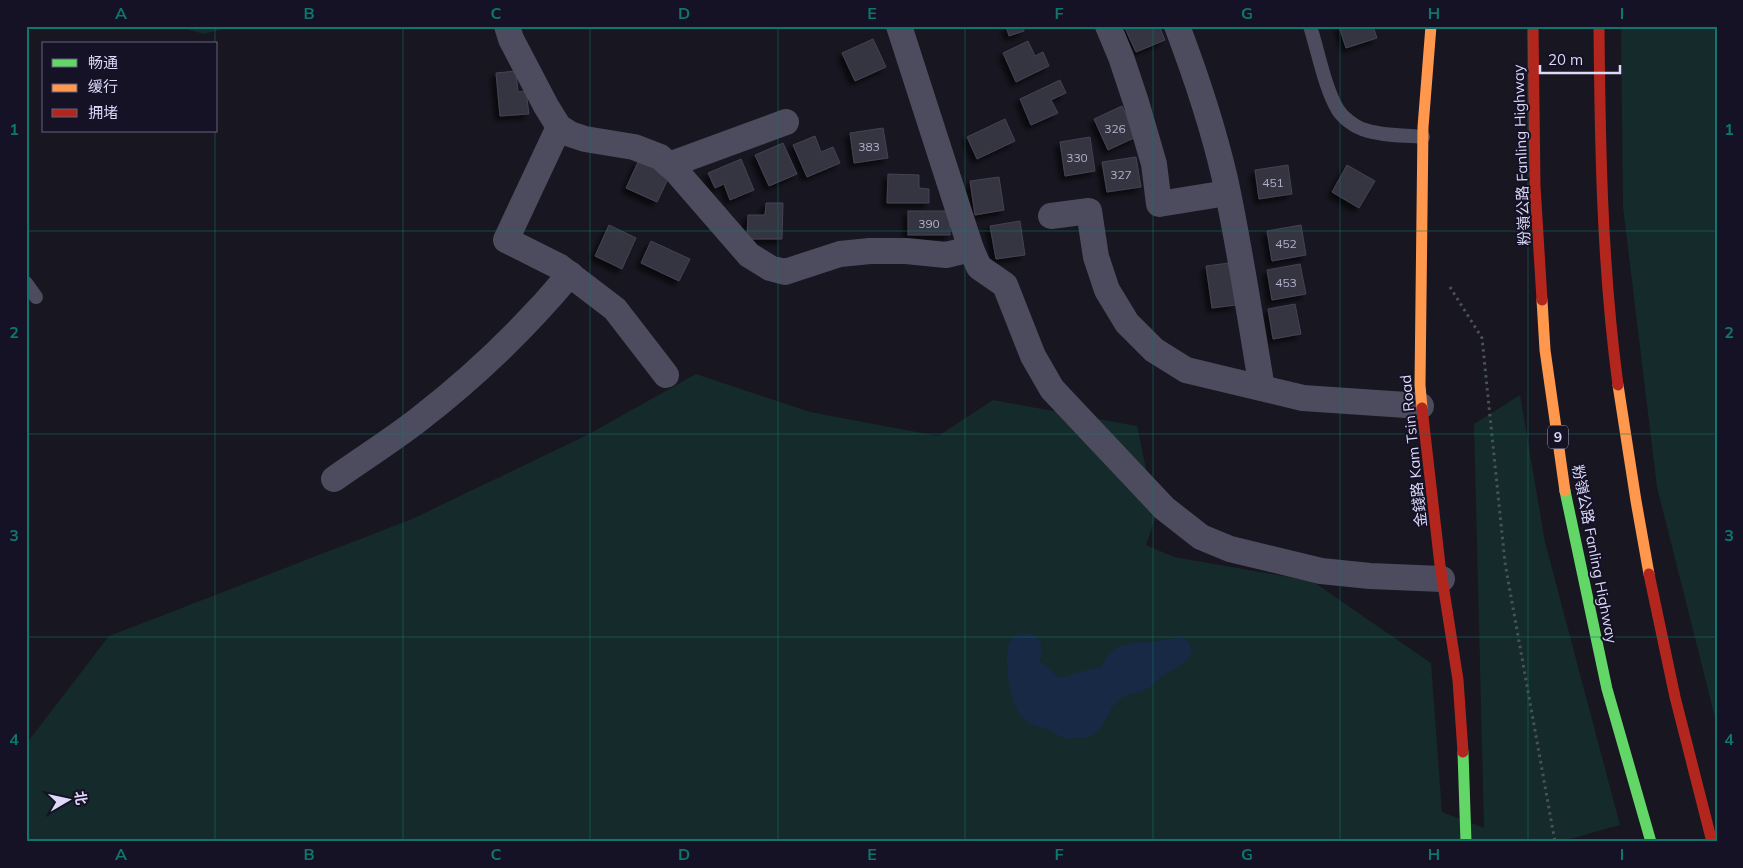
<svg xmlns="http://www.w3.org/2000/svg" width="1743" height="868" font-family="Mulish,'Noto Sans SC',sans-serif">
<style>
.green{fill:#152a2a}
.water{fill:#172945}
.building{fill:#363442;stroke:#454253;filter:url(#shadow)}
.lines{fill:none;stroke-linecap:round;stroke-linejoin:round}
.path{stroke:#48525c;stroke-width:3;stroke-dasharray:2.5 4;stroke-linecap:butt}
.lane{stroke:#4d4c5f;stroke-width:14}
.street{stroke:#4d4c5f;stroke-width:26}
.fast{stroke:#63d668;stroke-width:11}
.slow{stroke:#ff974d;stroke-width:11}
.jam{stroke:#b3261e;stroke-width:11}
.grid{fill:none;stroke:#0f766e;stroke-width:1;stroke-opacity:0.55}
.labels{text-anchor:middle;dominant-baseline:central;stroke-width:4;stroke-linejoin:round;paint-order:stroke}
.number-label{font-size:12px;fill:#b2b0cc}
.shield{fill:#141224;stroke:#a09dba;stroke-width:1}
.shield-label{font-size:14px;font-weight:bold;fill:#dcd9fa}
.street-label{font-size:15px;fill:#dcd9fa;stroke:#141224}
.neatline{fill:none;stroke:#0f766e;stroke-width:2}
.grid-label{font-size:16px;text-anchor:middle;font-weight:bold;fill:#0f766e}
</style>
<defs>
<filter id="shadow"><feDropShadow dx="-4.5" dy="4.5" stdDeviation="2.5" flood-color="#0009"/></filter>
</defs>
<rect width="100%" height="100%" fill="#181620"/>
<g class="green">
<path d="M178,26H229V28L203,34Z"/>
<path d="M1621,26H1717V726L1657,487L1623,207Z"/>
<path d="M696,374L810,412L938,436L993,400L1137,426L1156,516L1146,545L1174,557L1312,581L1431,663L1442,812L1484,828L1474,424L1520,395L1545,542L1620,825L1559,842H26V744L109,636L412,519L589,434Z"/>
</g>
<path class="water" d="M1030,634L1035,635L1042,646L1040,661L1060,678L1094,668H1101C1110,641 1134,643 1157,641C1166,640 1175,637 1184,638C1207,656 1173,669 1161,677C1156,681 1153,686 1147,689C1140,693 1132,693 1125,696C1102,708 1109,742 1074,738C1070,738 1067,739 1063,738C1059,736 1056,734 1053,732C1042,727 1028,726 1020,715C1010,702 1001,651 1012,638C1016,633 1024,634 1030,634Z"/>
<g class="building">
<path d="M1006,26H1023L1024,31L1009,36Z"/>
<path d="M1124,26H1159L1165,40L1136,52Z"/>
<path d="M1339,26H1373L1377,38L1346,48Z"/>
<path d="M873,39L886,67L855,81L842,53Z"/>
<path d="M1028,41L1035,56L1043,52L1049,66L1016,82L1003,53Z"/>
<path d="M516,71L518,92L526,91L529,114L500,116L496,73Z"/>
<path d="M1060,80L1066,93L1051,100L1058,113L1031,125L1020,99Z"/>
<path d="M1122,106L1136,137L1108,150L1094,119Z"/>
<path d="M1005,119L1015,141L977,159L967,137Z"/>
<path d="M883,128L888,158L854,163L850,133Z"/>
<path d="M815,136L821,152L833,147L840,163L807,177L793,145Z"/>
<path d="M1090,137L1095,171L1065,176L1060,142Z"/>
<path d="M783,143L797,174L769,186L755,155Z"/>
<path d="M1136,157L1141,187L1107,192L1102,162Z"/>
<path d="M741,159L754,190L730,200L724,184L715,188L708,173Z"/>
<path d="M639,160L670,175L657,202L626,188Z"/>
<path d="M1288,165L1292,194L1259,199L1255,170Z"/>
<path d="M1347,165L1375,181L1359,208L1332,192Z"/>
<path d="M888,174L919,175V188L929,189V203H887Z"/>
<path d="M999,177L1004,210L975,215L970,181Z"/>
<path d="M766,203H783L782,239H747L748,215H765Z"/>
<rect x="908" y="211" width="42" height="24"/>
<path d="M1020,221L1025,255L996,259L990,226Z"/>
<path d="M609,225L636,238L622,269L595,256Z"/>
<path d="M1301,225L1306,255L1272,261L1267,231Z"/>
<path d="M651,241L690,259L679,281L641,263Z"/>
<path d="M1229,263L1236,305L1212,308L1206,266Z"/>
<path d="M1300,264L1306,294L1272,300L1267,270Z"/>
<path d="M1295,304L1301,334L1273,339L1268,309Z"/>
</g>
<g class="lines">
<path class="path" d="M1450,287L1482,338L1505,563L1555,842"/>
<g class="lane">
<path d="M1310,26C1318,51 1325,89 1338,110C1343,118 1354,126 1362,129C1381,136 1404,135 1423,137"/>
<path d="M26,283L36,297"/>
</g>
<g class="street">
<path d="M507,26L511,39L546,106L559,127L570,134L585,139L634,147L660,157L676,171L749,255L770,268L785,272L840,254L870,251H906L946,255L971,249"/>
<path d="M899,26L971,249L979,267L1005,285L1033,356L1052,389L1164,508L1201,537L1230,549L1321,571L1370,576L1442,579"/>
<path d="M1108,26L1121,57L1136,102L1154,164L1159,204L1227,193"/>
<path d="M1177,26C1196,76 1213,127 1225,179C1240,248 1250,318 1262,388"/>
<path d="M559,127L506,240L560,267L615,309L666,375"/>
<path d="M669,165L786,122"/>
<path d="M1051,216L1089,211L1096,257L1107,290L1127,323L1154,350L1186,370L1303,398L1421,406"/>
<path d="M334,479C362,459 391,441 418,420C474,377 525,328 570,274"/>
</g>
<g class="fast">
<path d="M1565,491L1607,689L1651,842"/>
<path d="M1463,752L1466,842"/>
</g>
<g class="slow">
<path d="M1542,300L1545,350L1565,491"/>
<path d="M1618,385L1636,501L1649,574"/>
<path d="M1422,408L1420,385L1423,127L1431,26"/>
</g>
<g class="jam">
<path d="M1533,26L1535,186L1542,300"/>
<path d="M1599,26C1600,146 1602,266 1618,385"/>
<path d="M1422,408L1440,565L1458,680L1463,752"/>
<path d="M1649,574L1675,697L1712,842"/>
</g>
</g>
<path class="grid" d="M215,26V44M403,26V842M590,26V842M778,26V842M965,26V842M1153,26V842M1340,26V842M1528,26V842M215,131V842M26,231H1717M26,434H1717M26,637H1717"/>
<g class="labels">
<g class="number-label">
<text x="1115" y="128">326</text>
<text x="869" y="146">383</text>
<text x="1077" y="157">330</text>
<text x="1121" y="174">327</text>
<text x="1273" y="182">451</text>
<text x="929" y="223">390</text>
<text x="1286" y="243">452</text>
<text x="1286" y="282">453</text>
</g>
<rect class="shield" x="1548" y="425.5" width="20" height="23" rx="4"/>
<g class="shield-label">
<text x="1558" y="437">9</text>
</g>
<g class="street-label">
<text transform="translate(1521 155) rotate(-92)">粉嶺公路 Fanling Highway</text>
<text transform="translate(1413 451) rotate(-96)">金錢路 Kam Tsin Road</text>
<text transform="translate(1595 554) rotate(79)">粉嶺公路 Fanling Highway</text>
</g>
</g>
<rect width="1743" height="868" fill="none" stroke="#141224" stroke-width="55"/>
<rect x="42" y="42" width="175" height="90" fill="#141224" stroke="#64627a"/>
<rect x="52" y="59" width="25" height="8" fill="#63d668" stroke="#64627a"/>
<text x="88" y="68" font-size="15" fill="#dcd9fa">畅通</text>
<rect x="52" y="84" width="25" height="8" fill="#ff974d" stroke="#64627a"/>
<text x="88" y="92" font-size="15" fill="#dcd9fa">缓行</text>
<rect x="52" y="109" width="25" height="8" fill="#b3261e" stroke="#64627a"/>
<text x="88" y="118" font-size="15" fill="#dcd9fa">拥堵</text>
<g transform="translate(68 800) rotate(81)" stroke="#141224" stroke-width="4" paint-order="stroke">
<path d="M0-4L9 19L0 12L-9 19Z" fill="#dcd9fa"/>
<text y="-8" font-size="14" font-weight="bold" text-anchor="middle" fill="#dcd9fa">北</text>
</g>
<path d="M1540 65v8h80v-8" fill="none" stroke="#dcd9fa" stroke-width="2.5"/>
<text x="1548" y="65" font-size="15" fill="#dcd9fa" stroke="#141224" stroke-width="4" paint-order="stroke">20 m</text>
<rect x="28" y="28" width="1688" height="812" class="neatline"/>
<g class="grid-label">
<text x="121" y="19">A</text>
<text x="309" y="19">B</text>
<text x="496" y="19">C</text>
<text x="684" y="19">D</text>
<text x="872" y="19">E</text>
<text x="1059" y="19">F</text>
<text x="1247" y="19">G</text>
<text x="1434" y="19">H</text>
<text x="1622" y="19">I</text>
<text x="14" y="135">1</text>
<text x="1729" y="135">1</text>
<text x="14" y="338">2</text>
<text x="1729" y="338">2</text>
<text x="14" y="541">3</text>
<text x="1729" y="541">3</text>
<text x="14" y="745">4</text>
<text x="1729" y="745">4</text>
<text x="121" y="860">A</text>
<text x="309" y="860">B</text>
<text x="496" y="860">C</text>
<text x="684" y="860">D</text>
<text x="872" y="860">E</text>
<text x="1059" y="860">F</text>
<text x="1247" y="860">G</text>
<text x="1434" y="860">H</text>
<text x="1622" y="860">I</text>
</g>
</svg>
